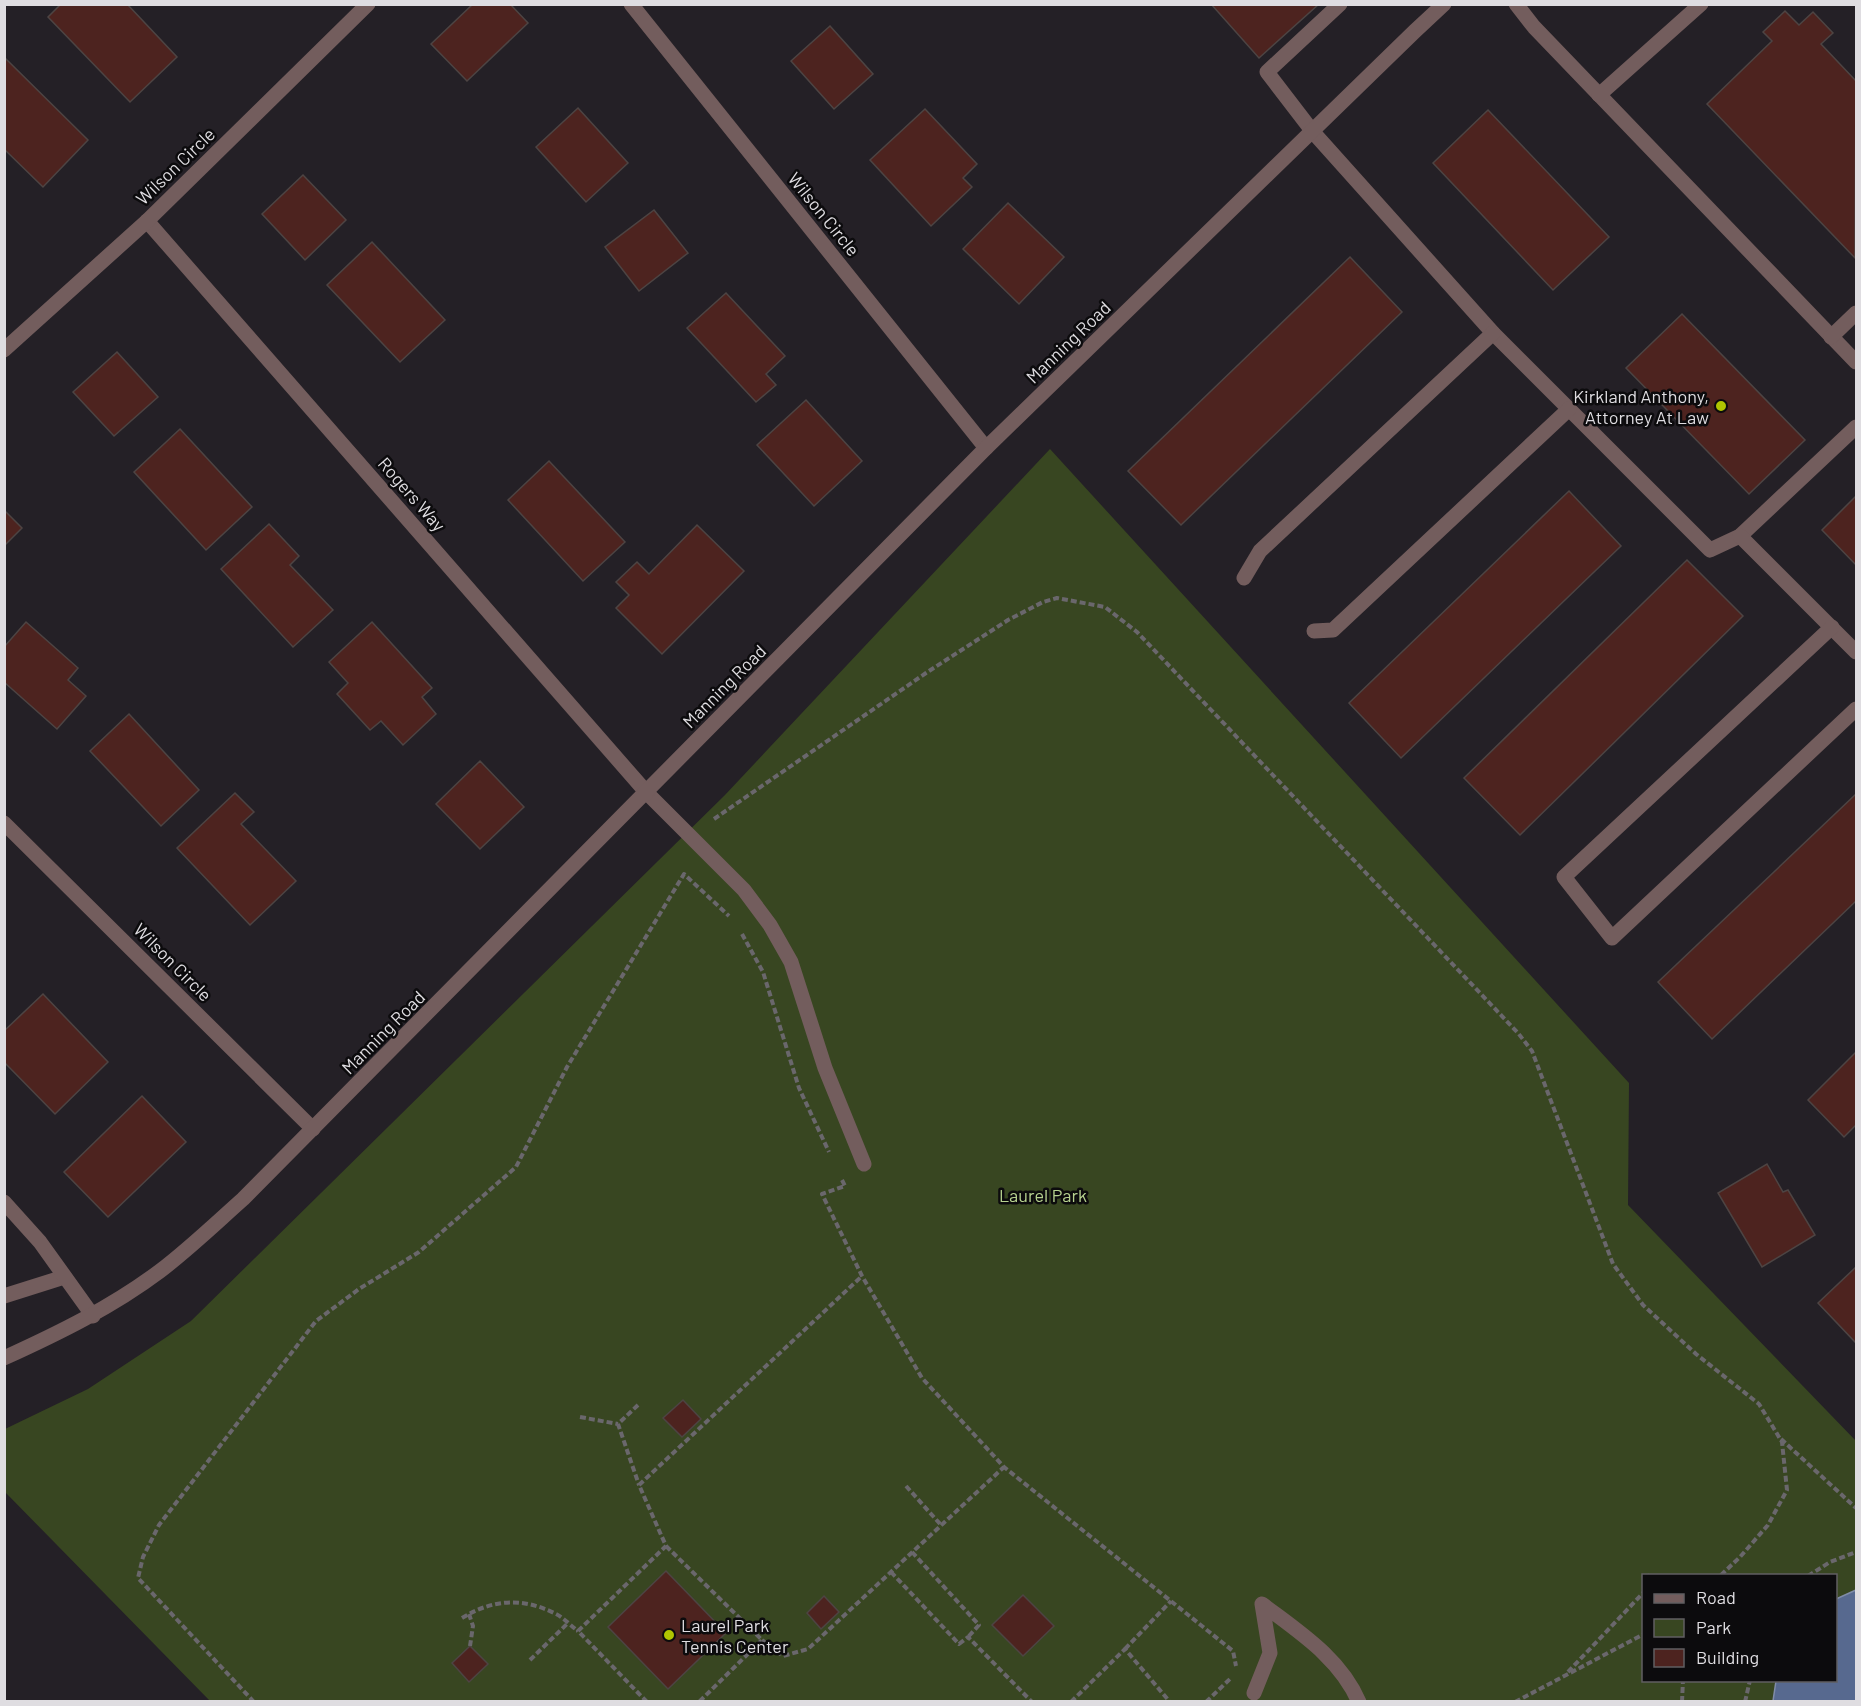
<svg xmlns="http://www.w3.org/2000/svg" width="1861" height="1706" font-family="Barlow,sans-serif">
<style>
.green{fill:#384621;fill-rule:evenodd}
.water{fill:#57698f;stroke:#808ca8;stroke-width:1.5}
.building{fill:#4d231f;stroke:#4d4443;stroke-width:1.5}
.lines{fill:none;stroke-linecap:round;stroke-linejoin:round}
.path{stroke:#6a676c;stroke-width:4;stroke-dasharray:6 3;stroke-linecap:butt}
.service{stroke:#735d5d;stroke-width:15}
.minor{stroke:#735d5d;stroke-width:15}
.poi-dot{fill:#b0c501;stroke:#0c0b0d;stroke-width:2}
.labels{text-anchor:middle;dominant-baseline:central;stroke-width:5;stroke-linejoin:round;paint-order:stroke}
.street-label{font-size:18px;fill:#dfdde1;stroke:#0c0b0d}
.poi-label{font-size:18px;fill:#dfdde1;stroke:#0c0b0d;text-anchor:end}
.park-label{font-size:18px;fill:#b7d28f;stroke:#0c0b0d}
</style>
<rect width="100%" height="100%" fill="#242026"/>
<path class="green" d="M1050,449L1629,1083L1628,1205L1856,1441V1701H210L5,1492V1429L88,1389L191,1321L725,795ZM1644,1576H1836V1680H1644Z"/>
<path class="water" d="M1856,1590V1701H1773L1776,1681L1836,1680V1599Z"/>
<g class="building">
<path d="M61,4H127L177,57L130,102L48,17Z"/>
<path d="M473,4H510L528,23L467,81L431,44Z"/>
<path d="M1211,4H1319L1259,58Z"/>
<path d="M1785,11L1799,25L1813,12L1833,33L1821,44L1856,81L1855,258L1707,104L1772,41L1763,32Z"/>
<path d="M830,26L873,74L834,109L791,61Z"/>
<path d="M5,58L88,140L43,187L4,149Z"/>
<path d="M578,108L628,163L586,202L536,147Z"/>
<path d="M925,109L977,164L963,178L972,187L931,226L870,160Z"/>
<path d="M1488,110L1609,237L1553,290L1433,163Z"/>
<path d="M303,175L346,220L305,260L262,214Z"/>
<path d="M1008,203L1064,257L1019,304L963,249Z"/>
<path d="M654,210L688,253L639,291L605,247Z"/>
<path d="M372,242L445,320L400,362L327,285Z"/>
<path d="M1350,257L1402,312L1181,525L1128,471Z"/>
<path d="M726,293L785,356L766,374L776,385L756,402L687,328Z"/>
<path d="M1682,314L1805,440L1749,494L1626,368Z"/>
<path d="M117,352L158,397L114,436L73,392Z"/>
<path d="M806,400L862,461L814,506L757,445Z"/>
<path d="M180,429L252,507L206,550L134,472Z"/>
<path d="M549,461L625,542L583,581L508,500Z"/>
<path d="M1569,491L1621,546L1401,758L1349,703Z"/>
<path d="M1856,496V565L1822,530Z"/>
<path d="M4,510L22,528L4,546Z"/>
<path d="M269,524L299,556L290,565L333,610L293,647L221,569Z"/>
<path d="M697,525L744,571L662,654L616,608L629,595L616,582L637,562L649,574Z"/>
<path d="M1687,560L1743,616L1520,835L1464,778Z"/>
<path d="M26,622L78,668L68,680L86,696L57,729L4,682V647Z"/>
<path d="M372,622L432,688L422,697L436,714L403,745L381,721L370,730L337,694L348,683L329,662Z"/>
<path d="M129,714L199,790L161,826L90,751Z"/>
<path d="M480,761L524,807L480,849L436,804Z"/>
<path d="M235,793L254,812L241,824L296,881L250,925L177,848Z"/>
<path d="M1856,794V901L1712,1039L1658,982Z"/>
<path d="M43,994L108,1062L55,1114L4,1062V1031Z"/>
<path d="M1856,1052V1125L1844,1137L1808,1100Z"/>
<path d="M142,1096L186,1142L108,1217L64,1172Z"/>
<path d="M1767,1164L1783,1192L1788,1190L1815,1235L1762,1267L1718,1193Z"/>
<path d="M1856,1267V1343L1818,1303Z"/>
<path d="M683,1400L701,1419L682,1437L663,1418Z"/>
<path d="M666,1571L726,1633L668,1689L608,1627Z"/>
<path d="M1023,1595L1054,1626L1023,1656L992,1625Z"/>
<path d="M824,1596L839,1612L821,1629L807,1613Z"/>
<path d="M470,1646L488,1664L469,1682L452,1663Z"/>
</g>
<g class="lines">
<g class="path">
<path d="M714,819L926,673L1008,620L1043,602L1057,598L1105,607L1137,632L1518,1033L1532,1051L1613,1264L1643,1305L1696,1354L1759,1404L1782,1442L1787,1490L1768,1525L1740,1557L1720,1576"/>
<path d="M742,934L763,972L799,1088L829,1152"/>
<path d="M842,1180L845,1186L822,1194L862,1276L922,1378L1004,1467L1233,1651L1236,1666"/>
<path d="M638,1405L618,1424L639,1485"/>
<path d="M580,1417L618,1424"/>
<path d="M1781,1439L1856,1508"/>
<path d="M906,1486L941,1525"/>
<path d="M666,1546L762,1640L699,1702"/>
<path d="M912,1552L979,1625L968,1637"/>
<path d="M891,1572L959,1644L968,1637L1032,1702"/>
<path d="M1647,1575L1648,1576"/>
<path d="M1808,1576L1830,1562L1856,1552"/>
<path d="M469,1614L473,1626L470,1646"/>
<path d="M462,1618C493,1599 523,1597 556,1614C564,1618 571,1626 578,1631"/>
<path d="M762,1640L783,1656L808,1649L1004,1467"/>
<path d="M1125,1649L1171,1601"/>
<path d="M530,1660L568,1623"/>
<path d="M1568,1672L1644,1592"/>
<path d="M254,1702L138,1578L143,1557L159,1525L316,1321L359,1289L419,1252L516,1167L567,1067L684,874L729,916"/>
<path d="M647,1702L578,1631L666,1546L639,1485L862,1276"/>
<path d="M1071,1702L1125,1649L1170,1702"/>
<path d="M1206,1702L1231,1678"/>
<path d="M1515,1702L1644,1634"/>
<path d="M1682,1702L1683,1680"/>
<path d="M1745,1702L1750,1680"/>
</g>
<g class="service">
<path d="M1340,4L1267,72L1313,132L1493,333L1710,550L1740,536L1856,427"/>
<path d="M1516,4L1534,27L1856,362"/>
<path d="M1599,95L1701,4"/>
<path d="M1831,337L1856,313"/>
<path d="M1740,536L1856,652"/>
<path d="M1244,578L1260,551L1493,333"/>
<path d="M1832,627L1564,877L1612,938L1856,709"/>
<path d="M1316,631H1314L1333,630L1569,409"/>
<path d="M647,793L744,890L770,925L791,962L825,1068L864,1164"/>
<path d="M4,1296L64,1277"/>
<path d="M1254,1693L1270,1653L1262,1604C1299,1632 1340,1658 1359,1702"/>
</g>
<g class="minor">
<path d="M631,4L986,448"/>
<path d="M147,221L647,793"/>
<path d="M4,350L147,221L368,4"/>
<path d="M4,823L313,1129"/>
<path d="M4,1202L40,1242L93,1316"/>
<path d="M4,1358C59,1333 112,1307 160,1271C189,1249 216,1223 243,1199L986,448L1415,31L1444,4"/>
</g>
</g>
<g class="poi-dot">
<circle cx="1721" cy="406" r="6"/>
<circle cx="669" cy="1635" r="6"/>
</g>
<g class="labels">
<g class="street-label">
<text transform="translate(175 166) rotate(-44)">Wilson Circle</text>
<text transform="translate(824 214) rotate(51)">Wilson Circle</text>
<text transform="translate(1068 342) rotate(-44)">Manning Road</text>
<text transform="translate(412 494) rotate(49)">Rogers Way</text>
<text transform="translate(724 686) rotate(-45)">Manning Road</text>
<text transform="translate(173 962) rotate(45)">Wilson Circle</text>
<text transform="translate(383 1032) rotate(-45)">Manning Road</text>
</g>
<g class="poi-label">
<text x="1709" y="396">Kirkland Anthony,<tspan x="1709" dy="21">Attorney At Law</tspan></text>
<text x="681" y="1625" text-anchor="start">Laurel Park<tspan x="681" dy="21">Tennis Center</tspan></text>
</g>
<g class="park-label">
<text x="1043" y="1195">Laurel Park</text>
</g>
</g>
<rect width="1861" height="1706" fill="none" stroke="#dfdde1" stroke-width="12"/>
<rect x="1642" y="1574" width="195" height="108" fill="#0c0b0d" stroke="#605f62" stroke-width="1.5"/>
<rect x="1654" y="1594" width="30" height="9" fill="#735d5d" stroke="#605f62" stroke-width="1.5"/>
<text x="1696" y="1604" font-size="18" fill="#dfdde1">Road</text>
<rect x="1654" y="1619" width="30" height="18" fill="#384621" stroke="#605f62" stroke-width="1.5"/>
<text x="1696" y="1634" font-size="18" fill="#dfdde1">Park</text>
<rect x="1654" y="1649" width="30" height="18" fill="#4d231f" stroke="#605f62" stroke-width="1.5"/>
<text x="1696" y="1664" font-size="18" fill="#dfdde1">Building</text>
</svg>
